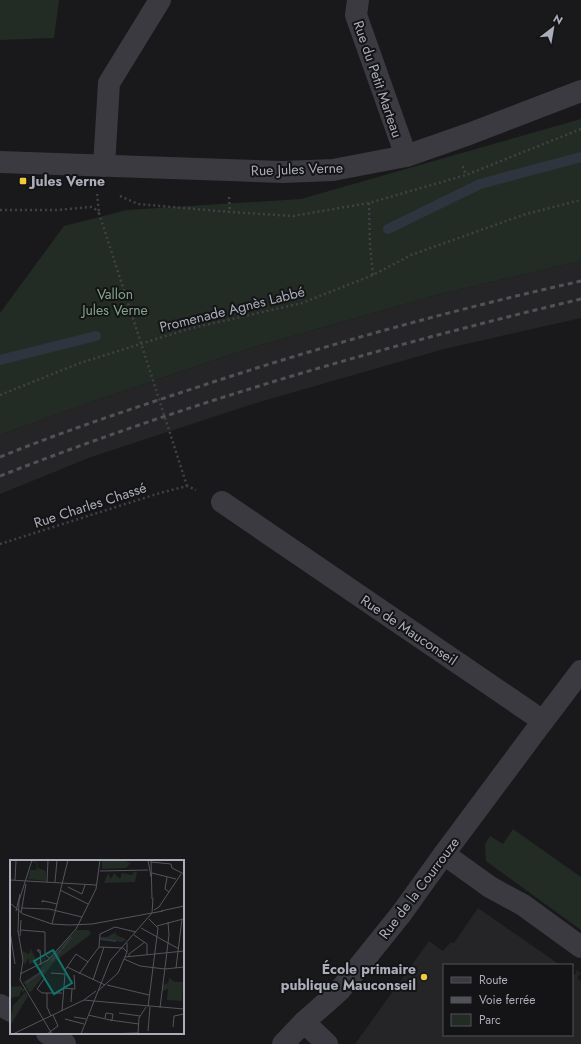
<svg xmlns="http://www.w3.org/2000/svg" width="581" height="1044" font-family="Jost,sans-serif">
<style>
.built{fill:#252528}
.green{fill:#232b25}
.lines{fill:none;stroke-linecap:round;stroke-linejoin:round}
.stream{stroke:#2f353f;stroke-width:10}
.path{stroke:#404147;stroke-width:2.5;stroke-dasharray:2 3;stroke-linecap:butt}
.pedestrian{stroke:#3a3a40;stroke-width:22}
.minor{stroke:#3a3a40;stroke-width:22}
.rail{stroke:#515259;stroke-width:3;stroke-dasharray:5 4;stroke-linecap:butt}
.path-bridge{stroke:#404147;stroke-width:2.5;stroke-dasharray:2 3;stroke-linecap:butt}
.poi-dot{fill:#edca3f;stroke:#141416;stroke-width:1.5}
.labels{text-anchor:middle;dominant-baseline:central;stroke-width:4;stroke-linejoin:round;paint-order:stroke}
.street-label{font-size:14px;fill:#abaeba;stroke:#141416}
.poi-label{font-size:14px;font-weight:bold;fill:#abaeba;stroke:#141416;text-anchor:start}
.park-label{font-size:14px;fill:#83a48a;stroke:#141416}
.inset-river{fill:none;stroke:#2f353f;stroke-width:2}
.inset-road{fill:none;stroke:#53555b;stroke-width:1}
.view{fill:#0f766e;fill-opacity:0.15;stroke:#0f766e;stroke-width:2}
.inset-edge{fill:none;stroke:#abaeba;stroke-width:2}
</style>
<rect width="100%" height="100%" fill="#19191b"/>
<g class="built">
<path d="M581,261V318L444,349L256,403L91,457L0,494V435L79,406L247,349L440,294Z"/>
<path d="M478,908L560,965H444V1035H572V973L575,975L577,970L581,973L577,978L581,981V1044H355L429,941L443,951L451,942L454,943Z"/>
</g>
<g class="green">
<path d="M0,0H59L54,38L0,40Z"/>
<path d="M581,119V261L440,294L247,349L79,406L0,435V313L64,226L127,210L301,199Z"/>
<path d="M513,829L581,877V930L486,861L485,844L490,836L503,844Z"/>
</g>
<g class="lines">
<g class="stream">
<path d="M388,229L480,184L581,157"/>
<path d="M0,360L96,336"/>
</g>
<g class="path">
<path d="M464,167H463L466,175"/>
<path d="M97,194L99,213"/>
<path d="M120,196L138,204L230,212L293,216L369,203L466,175L581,129"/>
<path d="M229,197L230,212"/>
<path d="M369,203L370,246L373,275"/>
<path d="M0,210H57L91,207L95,209L99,213"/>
<path d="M0,395L80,363L188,329L302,303L373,275L411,255L526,214L581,200"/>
<path d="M0,544L160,493L187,486L196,490"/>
</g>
<path class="pedestrian" d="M543,721L581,671"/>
<g class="minor">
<path d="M358,0L356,15L406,156"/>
<path d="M0,162L283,172L333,170L406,156L469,134L581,91"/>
<path d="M104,166L109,83L160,0"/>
<path d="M222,502L543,721L444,854L401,914L340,990L329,1000L304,1022L283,1044"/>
<path d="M444,854L490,887L523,905L581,947"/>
<path d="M0,1005L11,1011"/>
<path d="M304,1022L327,1044"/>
<path d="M47,1033L65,1044"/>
</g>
<g class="rail">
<path d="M0,457C69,429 140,406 210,383C332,343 456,309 581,281"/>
<path d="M0,476C189,402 384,346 581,299"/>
</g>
<path class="path-bridge" d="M99,213L187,486"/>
</g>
<g class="poi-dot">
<rect x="19" y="177" width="8" height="8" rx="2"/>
<circle cx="424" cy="977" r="4"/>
</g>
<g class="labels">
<g class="street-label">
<text transform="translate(378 79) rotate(71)">Rue du Petit Marteau</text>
<text transform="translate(297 169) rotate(-2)">Rue Jules Verne</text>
<text transform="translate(232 309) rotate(-14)">Promenade Agnès Labbé</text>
<text transform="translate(90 505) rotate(-18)">Rue Charles Chassé</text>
<text transform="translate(409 630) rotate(34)">Rue de Mauconseil</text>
<text transform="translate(419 888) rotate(-53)">Rue de la Courrouze</text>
</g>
<g class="poi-label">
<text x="31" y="181">Jules Verne</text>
<text x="416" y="969" text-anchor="end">École primaire<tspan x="416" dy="16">publique Mauconseil</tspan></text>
</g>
<g class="park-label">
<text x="115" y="294">Vallon<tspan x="115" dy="16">Jules Verne</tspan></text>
</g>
</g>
<g transform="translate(10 860)">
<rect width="174" height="174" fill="#19191b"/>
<path d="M23,0L28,3L27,11L28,8L36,11V21L18,19L20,10H26L27,3L22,2ZM92,0H115L119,3L123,0L116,8L92,9ZM124,12H127L125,22L94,23L98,13L101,19L104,13L110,19L112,13L122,15ZM66,70H79L81,74L44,102L20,133L16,127L13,133L12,130L10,133V136L0,138V124L2,127L11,126L13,129L16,126L13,122L30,112L31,107ZM106,72V75L116,79L113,82L90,80V77H97ZM21,89L27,102L19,104V98L14,105L12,91L19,94ZM159,118L165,122H173L172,141L157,140L158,129L153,131V125L158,123ZM15,132L18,136L0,166V152L2,153L3,146Z" fill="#232b25"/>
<path class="inset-river" d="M91,79L106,81M52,89L61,77M41,101L51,90M16,123L34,110"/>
<path class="inset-road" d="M138,0L141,17M141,0L142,39M141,2L161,4L162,8L174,14M90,11L138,10M142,13L166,19M157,17L155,29L159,32M0,20L86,25M5,20L6,0M37,22L38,0M45,22L47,0M58,27L72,34L75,25M50,30L78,44M34,41L32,42V41H34L47,44M0,43L13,54L42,64L59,65L82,64L142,53M11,48L39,49L72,57M144,50L149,47L171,14M6,51L10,34M151,51L174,46M11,53L16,24M142,53L143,38M42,64L58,0M147,66L173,59M131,68L169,89M11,70L35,72V94L40,99M0,71L5,104M8,71L13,100L10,120L42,174M8,72L9,41L22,0M124,75L137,84V95M10,76L11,60M89,87L90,74L105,67L126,72M30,93L27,90H30L31,105M115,97L174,91M119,97V94L135,82M114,99L130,106L155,109L174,107M57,107L95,125M166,108L172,59M55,110L66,94L78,102M41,113L55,114L52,151M10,114L38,100L66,69L86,29L90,0M69,114L89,87L113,88L117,92M34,119L27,129L32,133H52M83,120L94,87M97,125L139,135M53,128L65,129L64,115M88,131L108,113L117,92V83M37,133V147L41,156M74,140L86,131M84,141L174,149M61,142L62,129M138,147L148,68L139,59M150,148L159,75L158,62M109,153L130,156M78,155L100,160M64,157L76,159M95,158L96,153L103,154L102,160M55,159L74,164M102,161L100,160L129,164M163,167L164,156L174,154M138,171L140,147M128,173L129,158L136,147M3,174L74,140L84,141M37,174L48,166L43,155M71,174L100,101L142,53L153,51M91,174L128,173"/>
<path class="view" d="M43,90L62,123L44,134L24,101Z"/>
<rect width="174" height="174" class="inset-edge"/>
</g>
<rect x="443" y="964" width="130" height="72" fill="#141416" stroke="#505258"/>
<rect x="451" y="977" width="20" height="6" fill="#3a3a40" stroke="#505258"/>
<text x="479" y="984" font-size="12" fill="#abaeba">Route</text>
<rect x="451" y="997" width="20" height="6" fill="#515259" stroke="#505258"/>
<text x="479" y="1004" font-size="12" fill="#abaeba">Voie ferrée</text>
<rect x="451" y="1014" width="20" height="12" fill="#232b25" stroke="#505258"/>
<text x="479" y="1024" font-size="12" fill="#abaeba">Parc</text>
<g transform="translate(553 28) rotate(31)" stroke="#141416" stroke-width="3" paint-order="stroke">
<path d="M0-3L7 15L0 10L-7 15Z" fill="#abaeba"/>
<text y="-6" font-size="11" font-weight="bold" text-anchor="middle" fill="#abaeba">N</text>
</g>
</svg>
